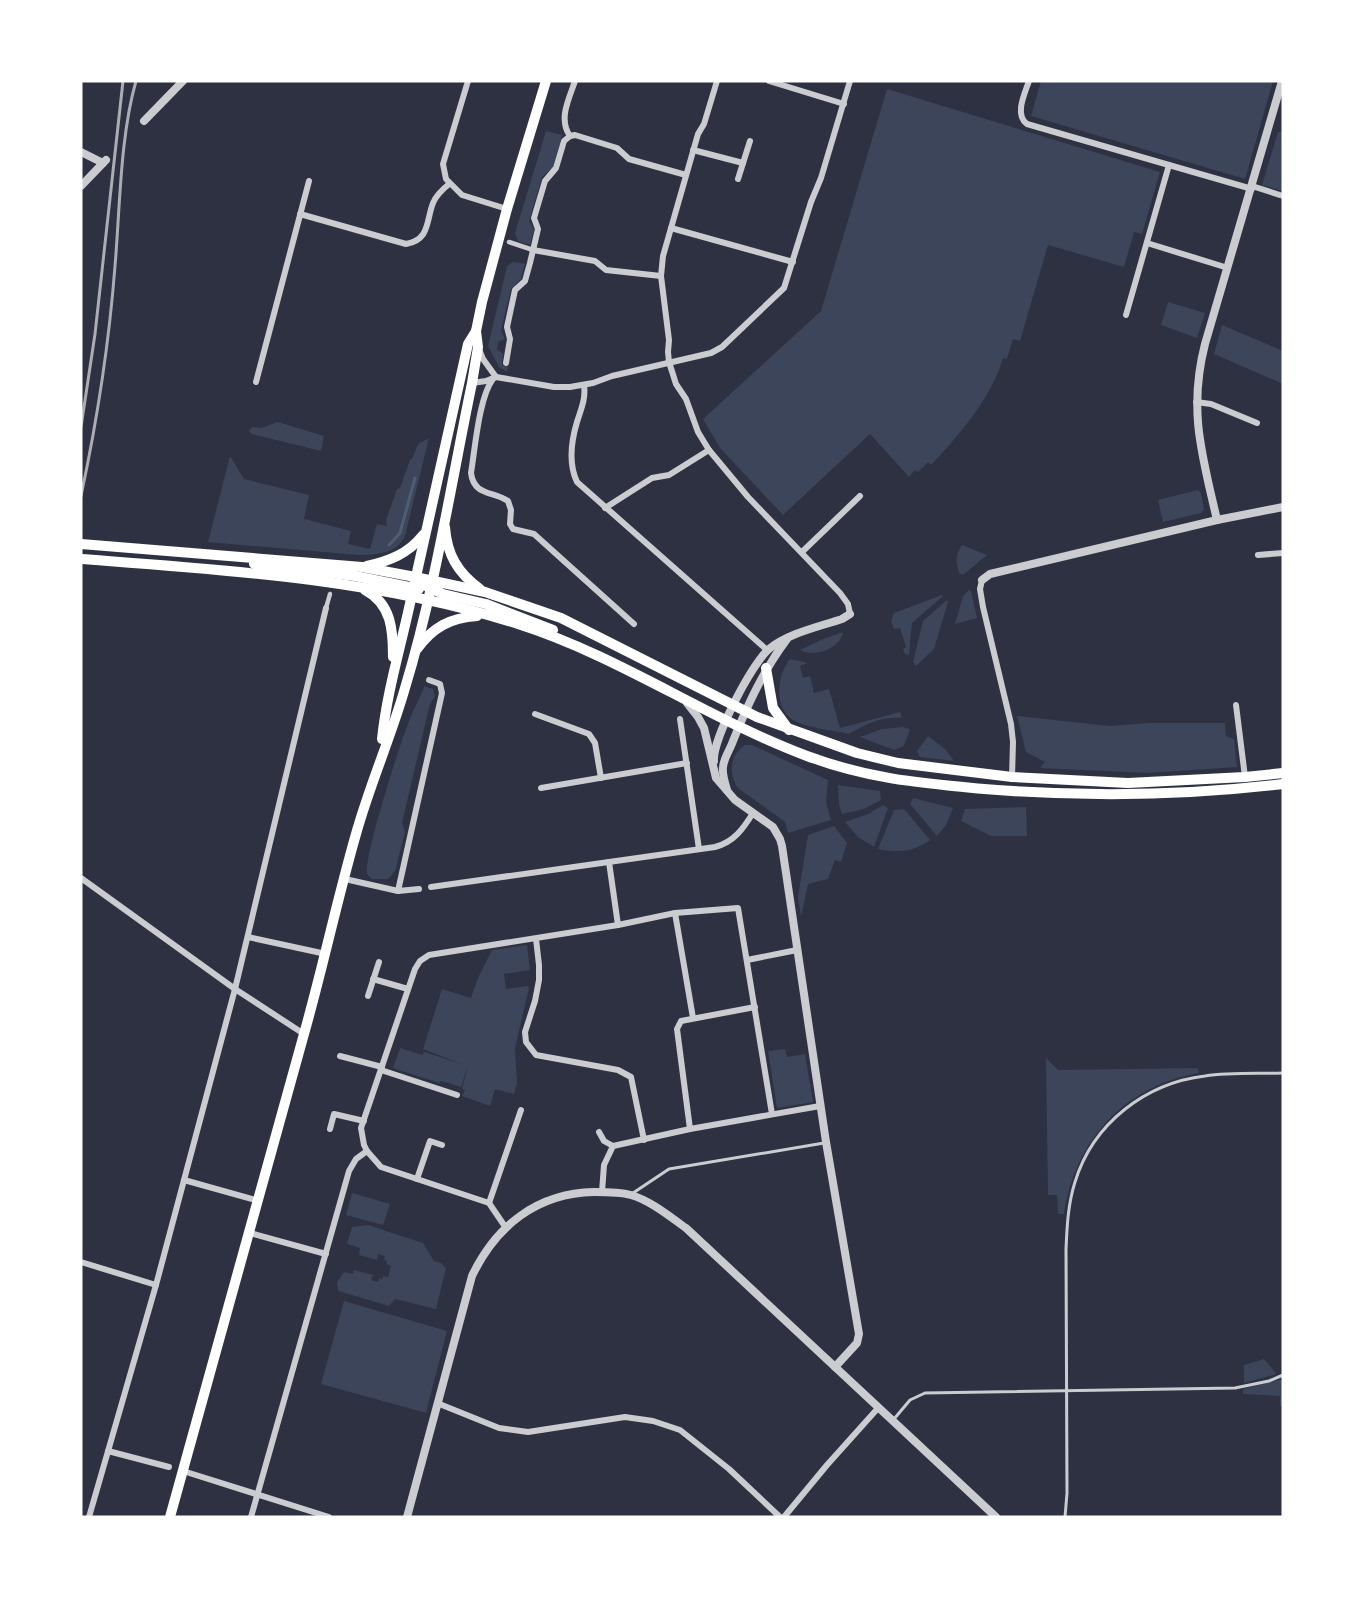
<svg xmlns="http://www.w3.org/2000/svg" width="1364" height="1598" font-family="Poppins,sans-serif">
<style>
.green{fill:#3c4559}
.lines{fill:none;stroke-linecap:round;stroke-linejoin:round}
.stream{stroke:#4f5d75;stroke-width:3}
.service{stroke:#caccd0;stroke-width:3}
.pedestrian{stroke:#caccd0;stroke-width:4.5}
.minor{stroke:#caccd0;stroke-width:6}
.tertiary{stroke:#caccd0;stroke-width:8}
.trunk{stroke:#fff;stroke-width:10}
.rail{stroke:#abadb3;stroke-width:3}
</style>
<rect width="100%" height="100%" fill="#2d3142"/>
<g class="green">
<path d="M1041,81H1273L1245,179L1031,116Z"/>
<path d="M887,89L1160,172L1142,234L1134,232L1124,267L1048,245L1020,341L1013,339L1007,359L1003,358C991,399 960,434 931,465L928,462L918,472L915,470L909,477L870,434L783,515L720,448L703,419L821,311Z"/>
<path d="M546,131L562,135L553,167L542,177L529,221L534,230L530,245L518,241L515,233Z"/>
<path d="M1283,131V191L1262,185L1278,132Z"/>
<path d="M513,262L525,264L521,279L511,289L501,330L505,339L498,342L497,349L503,354L502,365L508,367L507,372L499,367L488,346L507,266Z"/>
<path d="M1168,302L1205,313L1197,338L1161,325Z"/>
<path d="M1222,325L1283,351V384L1214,354Z"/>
<path d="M278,422L324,436L321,451L252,434L249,431L252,427L261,428Z"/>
<path d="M429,438L405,536C397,554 375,555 358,555L208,542L230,456L244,479L309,495L304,519L351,531L348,544L370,549L377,524L387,526L386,520L397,489L400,488L410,460L413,457L418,444Z"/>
<path d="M1198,490L1201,493L1204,509L1201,513L1163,522L1158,500Z"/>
<path d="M962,545L987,555L963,575L959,573C956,562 955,555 962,545Z"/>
<path d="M969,590L971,591L977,618L955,624L963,596Z"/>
<path d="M942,595L943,596L912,623L909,655L905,654L903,649L906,647L900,628L894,629L891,621L894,613Z"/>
<path d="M947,600L948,602L934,649L916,666L913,662L923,621Z"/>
<path d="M843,632C840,649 813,658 800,650L823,639Z"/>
<path d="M790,659L808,663L800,666L803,678L810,676L814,693L829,689L840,728L900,712L902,718C883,716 865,724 849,734C833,730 812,729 797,722C773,712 776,676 790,659Z"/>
<path d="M424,686L433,689L435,696L430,704L402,823L405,832L395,871L388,879H372L367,874C363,858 402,737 411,716C415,706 421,697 424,686Z"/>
<path d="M1017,716L1110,726L1148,723H1225L1226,736L1234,739L1237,767L1147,773L1040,768L1045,762L1026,752Z"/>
<path d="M903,727L910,729L904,746L894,750L860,737L882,729Z"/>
<path d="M928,736L945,749L954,761L920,757L917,751Z"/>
<path d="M745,745H752L828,780L826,802L831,820L788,833L785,822L738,788C728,775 730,754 745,745Z"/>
<path d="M838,785L880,791L881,800L864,809L842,814L839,805Z"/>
<path d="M913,798L953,808L946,825L937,836L910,804Z"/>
<path d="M883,805L888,808L874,847L858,837L845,822L868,814Z"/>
<path d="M1026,807L1027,836H991L961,821L965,809Z"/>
<path d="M904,809L930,840C914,852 897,853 878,849L894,810Z"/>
<path d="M834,826L847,843L841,862L835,860L828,879L808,884L801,917L798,897L808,835Z"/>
<path d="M527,945L530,970L504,974L506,989L527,986L529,988L515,1048L517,1083L514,1094L495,1089L490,1106L462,1096L465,1090L462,1089L468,1065L461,1087L441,1081L439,1083L393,1068L400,1048L423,1055L424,1052L462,1064L423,1049L442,989L471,998L478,978L492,950Z"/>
<path d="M785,1049L787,1057L805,1054L813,1102L777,1108L768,1051Z"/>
<path d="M1046,1058L1058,1070L1198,1068L1199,1073C1124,1086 1075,1141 1064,1214H1058L1057,1195H1048Z"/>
<path d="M352,1193L390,1204L383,1225L346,1215Z"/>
<path d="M368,1225L423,1243L434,1261L441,1263L446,1268L436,1309L395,1299L389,1306L338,1291L337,1282L344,1272L353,1274L354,1270L373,1275L371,1280L378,1282L379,1278L382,1280L383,1276L388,1277L391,1266L386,1264L387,1261L384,1260L385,1256L378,1254L377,1260L359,1255L360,1248L347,1244L352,1227Z"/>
<path d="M344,1301L447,1331L426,1413L321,1384Z"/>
<path d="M1264,1359L1277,1374L1244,1383V1365Z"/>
<path d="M1279,1380H1283V1406H1280V1396L1243,1394V1389Z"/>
</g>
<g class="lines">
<path class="stream" d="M389,545L400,533L415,478"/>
<g class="service">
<path d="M633,1193L669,1169L824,1143"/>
<path d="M894,1419L910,1400L925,1393L1235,1388L1269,1381L1283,1375"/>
<path d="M1065,1517L1067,1493L1066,1249C1067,1226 1068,1204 1075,1182C1093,1123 1146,1083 1205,1076C1231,1072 1258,1074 1283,1073"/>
</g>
<g class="pedestrian">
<path d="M509,242L533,250"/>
<path d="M326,608L330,594"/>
</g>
<g class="minor">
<path d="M468,81L443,164L446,179L462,195L507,209"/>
<path d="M717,81L704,124L698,134L663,256L661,276L669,340L668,352L669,362L676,384L686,399L698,432L709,450L748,497L840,593L848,604L850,614"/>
<path d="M769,81L844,104"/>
<path d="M1029,81C1025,93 1014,115 1027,124L1252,189"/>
<path d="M570,136L575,135L617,148L629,159L686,175"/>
<path d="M693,150L743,163"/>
<path d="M738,179L750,141"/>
<path d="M1252,186L1283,196"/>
<path d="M300,214L406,244C430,240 426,221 433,203C436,195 443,189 449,184"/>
<path d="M671,228L793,262"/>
<path d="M1147,243L1228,268"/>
<path d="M533,250L595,261L606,270L661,276"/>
<path d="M1126,315L1169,165"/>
<path d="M479,349L483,359L496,377"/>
<path d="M506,363L510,339L507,327L515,290L525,281L530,263L538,229L534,218L545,181L556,168L564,141L570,136C558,119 569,99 575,81"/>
<path d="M493,379C479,397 475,449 471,473C474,496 493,491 508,501L511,510L510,524L513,529L534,534L634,624"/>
<path d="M256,382L309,181"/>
<path d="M472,383L486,381L496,377L554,387H570L593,383L612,376L711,353L722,347L784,288L811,202L821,178L850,81"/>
<path d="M584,385C586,399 581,409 577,422C571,442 568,463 577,482L767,650"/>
<path d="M1196,402L1211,404L1257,423"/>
<path d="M605,508L652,478L669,475L709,450"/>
<path d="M802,552L860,496"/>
<path d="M1258,555L1283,553"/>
<path d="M982,580L980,589L983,607L1011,724L1013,742L1012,777"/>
<path d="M1236,705L1245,777"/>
<path d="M535,714L589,734L595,743L601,778"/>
<path d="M680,719L699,849"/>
<path d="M541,788L687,763"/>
<path d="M609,862L618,925"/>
<path d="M81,878L235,989L304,1034"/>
<path d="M345,879L398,891L419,889"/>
<path d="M431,887L715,847C734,842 743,829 753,813"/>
<path d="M398,891L442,693L440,684L429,680"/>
<path d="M675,913L693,1018"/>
<path d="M248,937L326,954"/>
<path d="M536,939L539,965V980L535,1001L525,1032L526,1042L536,1055L618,1070L631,1077L644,1140"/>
<path d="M747,960L797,950"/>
<path d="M373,979L408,989"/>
<path d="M368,996L379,962"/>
<path d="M340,1056L382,1067"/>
<path d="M381,1070L457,1095"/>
<path d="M330,1129L334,1114L364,1121"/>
<path d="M690,1129L677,1029L681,1021L755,1007"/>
<path d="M599,1132L604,1141L613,1146"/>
<path d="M417,1179L430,1141L442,1145"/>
<path d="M184,1180L259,1201"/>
<path d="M602,1192L604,1165L613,1146L690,1129L820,1106"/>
<path d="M489,1203L521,1110"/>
<path d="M506,1228L489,1203L381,1167L367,1151L364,1145L361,1128L415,969L420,961L429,955L618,925L675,913L738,908L772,1114"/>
<path d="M250,1233L326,1254"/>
<path d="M81,1262L156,1285"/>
<path d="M437,1403L499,1428L528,1432L625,1417L653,1421L680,1430L729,1469L780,1517"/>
<path d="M108,1451L169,1467"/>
<path d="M183,1471L329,1517"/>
<path d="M89,1517L156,1285L235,989L326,608"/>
<path d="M251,1517L349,1171L356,1159L367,1151"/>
<path d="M784,1517L827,1465L879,1407"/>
</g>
<g class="tertiary">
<path d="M144,121L183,81"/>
<path d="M81,152L103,163"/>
<path d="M81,186L106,160"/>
<path d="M1217,520C1202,455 1188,410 1205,344L1282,81"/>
<path d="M982,580L990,574L1217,520L1283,507"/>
<path d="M687,703L698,717L704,728L716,778L735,800L773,827L780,839L782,846L826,1142L859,1334L857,1343L835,1367"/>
<path d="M714,761C712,740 752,663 769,649C789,633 818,627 842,619L850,614"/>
<path d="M727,790C725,783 722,774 723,767C724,757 730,750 733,741C748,704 763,671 787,639"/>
<path d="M407,1517L472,1276C496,1226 537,1193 594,1192C605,1192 620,1192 631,1195C651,1201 669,1216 686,1228L996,1517"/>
</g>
<g class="trunk">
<path d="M445,527C447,555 458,573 480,589"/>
<path d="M81,544L362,567L415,577L485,592L561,618L757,717L857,753L898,763L1012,777L1128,783L1245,777L1283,773"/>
<path d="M81,559C227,570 378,579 518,624C619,656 708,719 807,756C869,779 919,783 984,789C1084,797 1184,796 1283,784"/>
<path d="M254,564L355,576L419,589"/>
<path d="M367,566C389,561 408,554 423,535"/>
<path d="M424,585L443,594L486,604L553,630"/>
<path d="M365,590C392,604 393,631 393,657"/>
<path d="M417,649C433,627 450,618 477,616"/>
<path d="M766,668L773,708L789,730"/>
<path d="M382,739C387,691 401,646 411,599C430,514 449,429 468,344L476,331"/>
<path d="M170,1517C215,1356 260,1195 304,1034C323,967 337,900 356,834C370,784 391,737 405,688C435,589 451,484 472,383L478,347L476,331L482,302L507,209L546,81"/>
</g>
<g class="rail">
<path d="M81,427L95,334L123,81"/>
<path d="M81,496C97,421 109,344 115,266C120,208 120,137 136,81"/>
</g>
</g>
<rect width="1364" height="1598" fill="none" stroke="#ffffff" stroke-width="165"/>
</svg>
